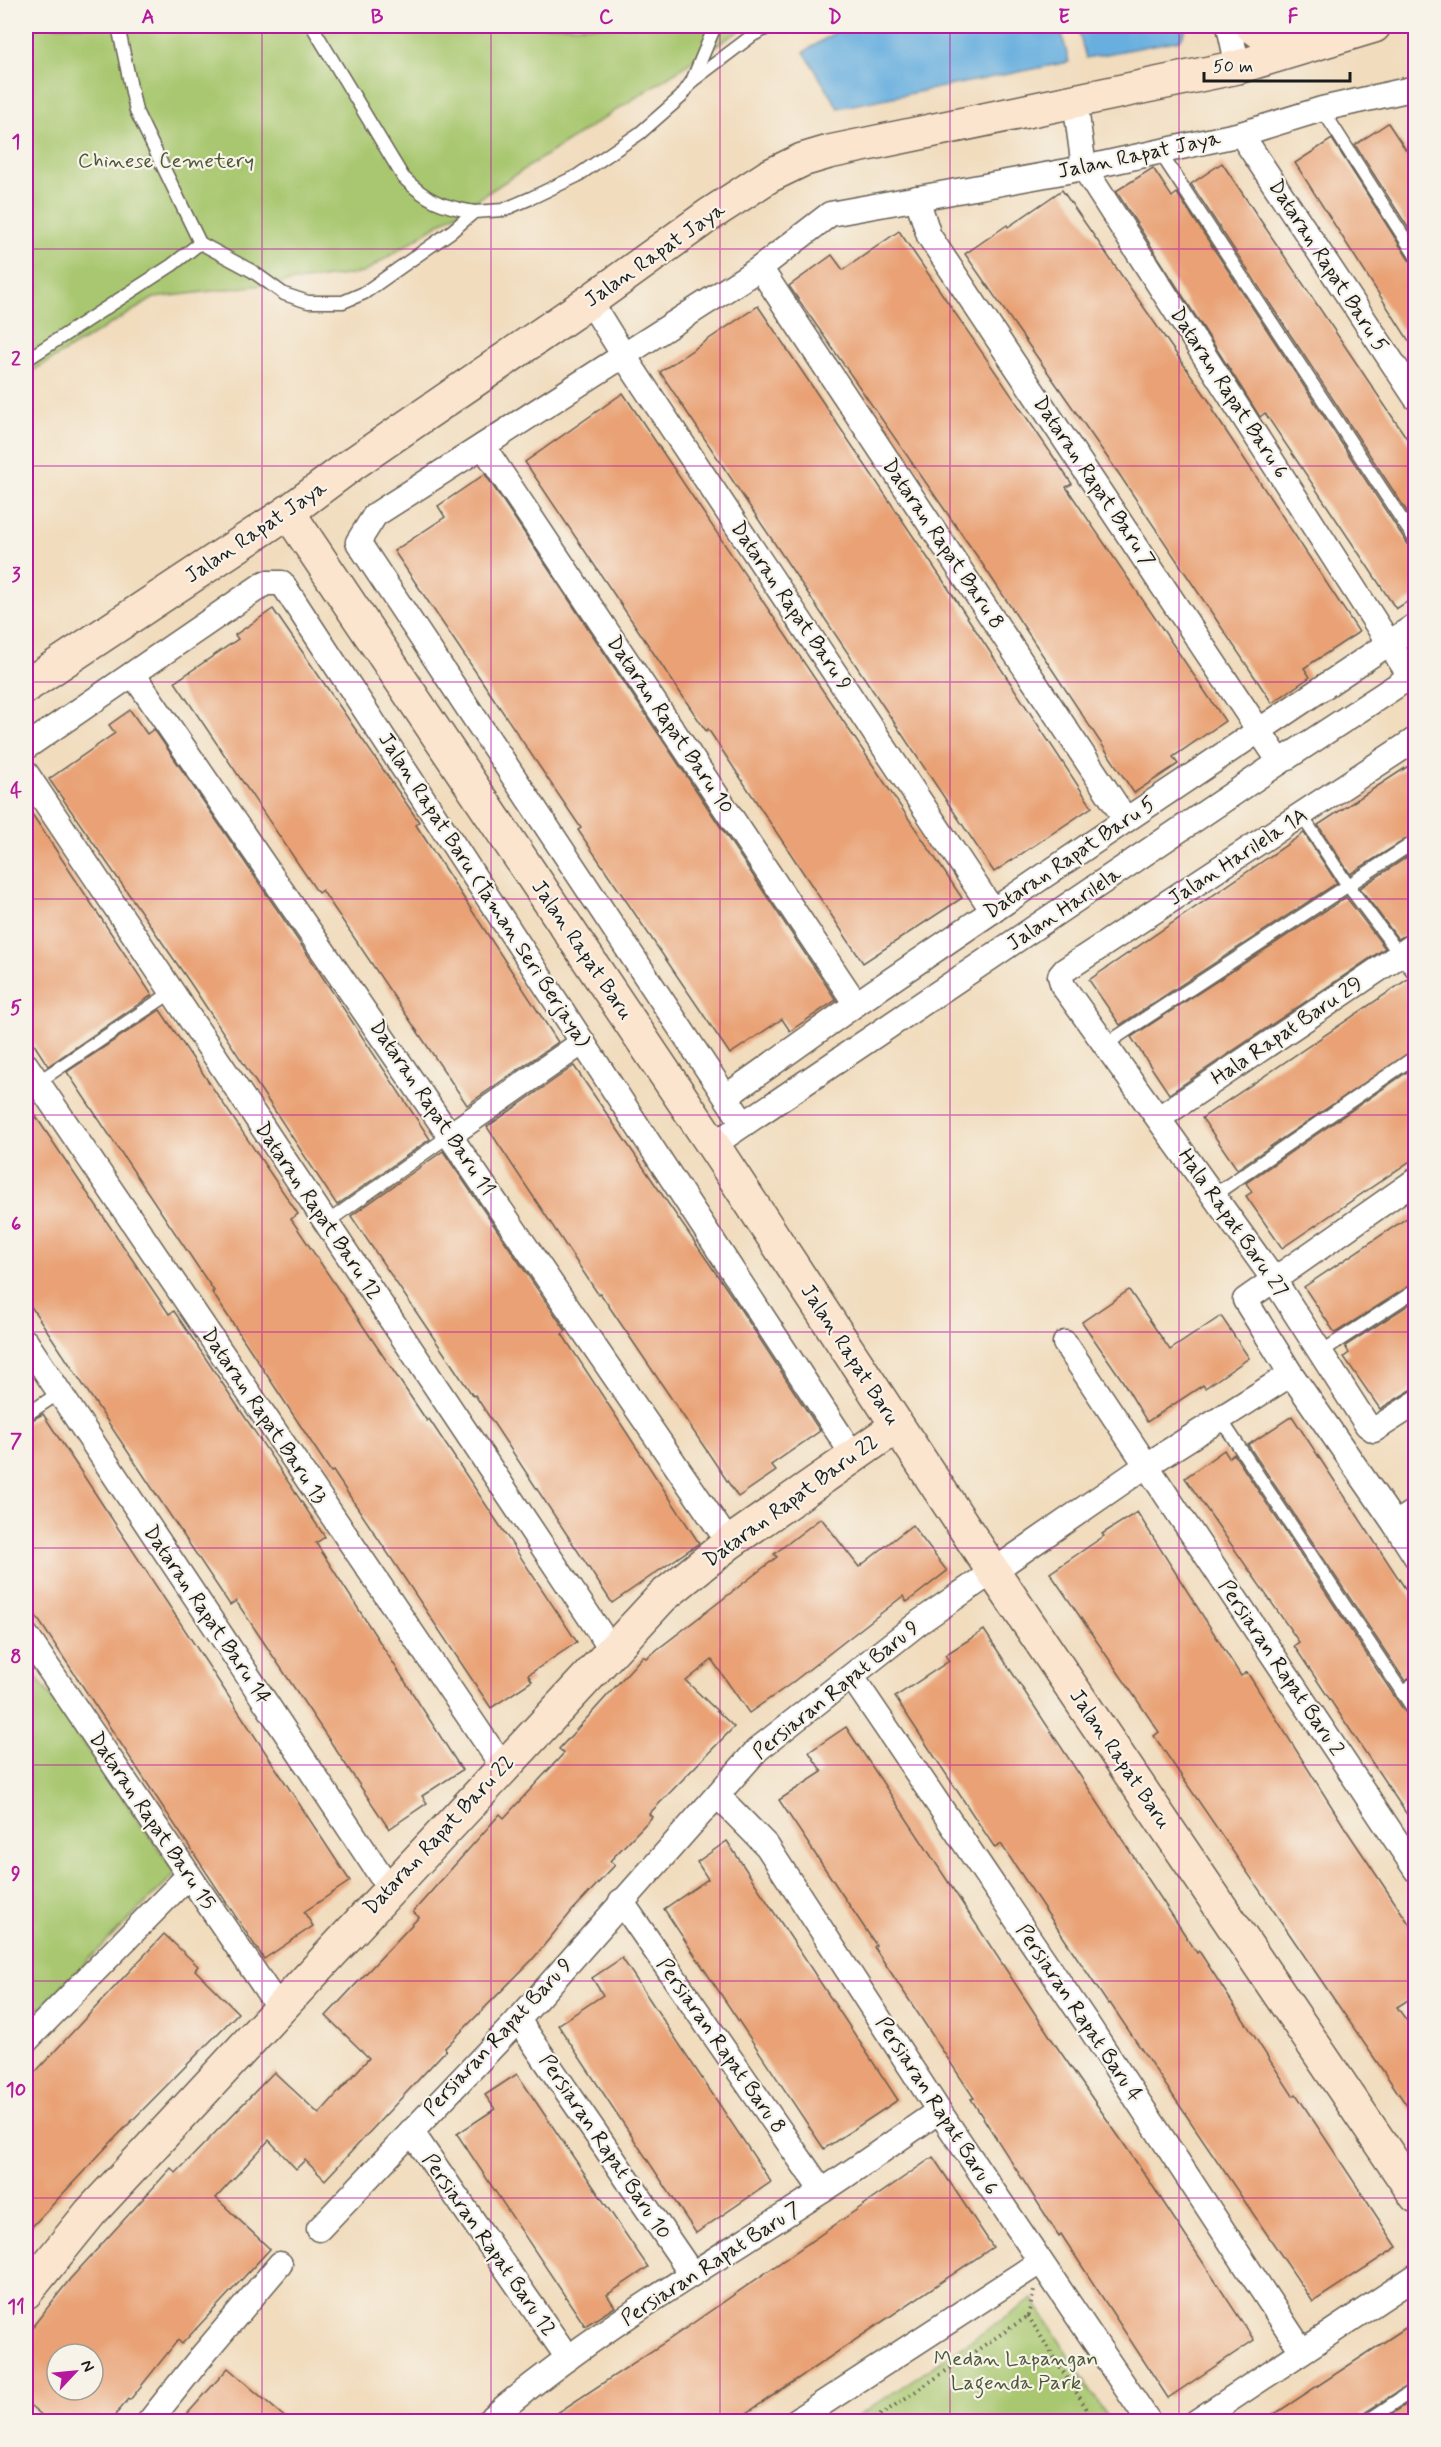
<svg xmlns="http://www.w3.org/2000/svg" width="1441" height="2447" font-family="Mynerve,sans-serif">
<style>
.green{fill:#a8c76f;stroke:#627246;stroke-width:1.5}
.water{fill:#68afdf;stroke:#42667e;stroke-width:1.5}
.building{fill:#e9a175;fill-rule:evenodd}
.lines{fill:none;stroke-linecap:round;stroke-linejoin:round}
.lane-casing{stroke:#675f54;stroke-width:15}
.street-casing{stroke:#675f54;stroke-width:27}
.secondary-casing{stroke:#675f54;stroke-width:36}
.path{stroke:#675f54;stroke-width:4;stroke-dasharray:1.5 4.5;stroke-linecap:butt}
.lane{stroke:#fff;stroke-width:12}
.street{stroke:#fff;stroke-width:24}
.secondary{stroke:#fce5cf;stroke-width:33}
.grid{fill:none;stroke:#b5179e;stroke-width:1.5;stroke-opacity:0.55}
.labels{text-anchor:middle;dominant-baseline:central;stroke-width:4.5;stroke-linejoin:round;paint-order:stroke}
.street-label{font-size:21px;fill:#1c1c1c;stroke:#f7f3e8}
.park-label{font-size:21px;fill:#4d5839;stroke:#f7f3e8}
.neatline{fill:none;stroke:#b5179e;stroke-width:2}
.grid-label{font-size:20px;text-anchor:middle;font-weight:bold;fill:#b5179e}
</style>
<rect width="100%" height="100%" fill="#f7f3e8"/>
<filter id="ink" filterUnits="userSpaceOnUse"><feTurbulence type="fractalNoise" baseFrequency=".0167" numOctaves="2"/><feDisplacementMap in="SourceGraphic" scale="12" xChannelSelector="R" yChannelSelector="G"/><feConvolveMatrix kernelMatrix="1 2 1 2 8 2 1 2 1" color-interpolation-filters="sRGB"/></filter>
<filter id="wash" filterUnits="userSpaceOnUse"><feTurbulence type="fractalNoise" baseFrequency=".008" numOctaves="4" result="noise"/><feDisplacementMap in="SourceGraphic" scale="24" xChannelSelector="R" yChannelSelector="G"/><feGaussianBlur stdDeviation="1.35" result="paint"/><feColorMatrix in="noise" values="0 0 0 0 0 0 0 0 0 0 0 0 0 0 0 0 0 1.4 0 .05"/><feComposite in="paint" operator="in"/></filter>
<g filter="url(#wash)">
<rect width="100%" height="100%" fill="#f1dcbd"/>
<g class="green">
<path d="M26,26H747L363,273L154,298L26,375Z"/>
<path d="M26,1662L176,1873L26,2022Z"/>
<path d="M1033,2299L1110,2421H851Z"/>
</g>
<g class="water">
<path d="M845,26H1060L1069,62L838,108L804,52Z"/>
<path d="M1077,26H1188L1180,40L1086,58Z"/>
</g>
<g id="blocks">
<g class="building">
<path d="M1388,123L1416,165V240L1355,145Z"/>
<path d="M1332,139L1409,260L1416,264V352L1295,163Z"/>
<path d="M1222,163L1416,452V525L1191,184Z"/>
<path d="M1153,168L1172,197L1177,193L1409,546L1416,549V596L1396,609L1265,413L1260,417L1116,191Z"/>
<path d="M1062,190L1214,408L1212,410L1359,632L1304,668L1310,677L1272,703L1119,474L965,254L1007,225L1008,227Z"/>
<path d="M899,231L1072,484L1066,487L1225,721L1173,757L1178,764L1134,793L979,559L789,286L832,255L843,270Z"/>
<path d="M758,306L946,585L1092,807L994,872L660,372Z"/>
<path d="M623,393L962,898L863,963L708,729L706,731L525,462Z"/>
<path d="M485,474L836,1000L790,1031L782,1019L730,1054L578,830L581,828L394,551L445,517L438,506Z"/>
<path d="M273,609L419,822L416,825L558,1042L467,1105L322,890L318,893L175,682L238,639L235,635Z"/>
<path d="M130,710L147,734L154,729L304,949L430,1139L337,1205L191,984L49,779L115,733L109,725Z"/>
<path d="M1416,761V833L1350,874L1318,825Z"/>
<path d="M26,805L152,995L48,1066L26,1032Z"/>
<path d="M1304,833L1337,883L1120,1025L1089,980Z"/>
<path d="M1416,851V930L1398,939L1360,888Z"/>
<path d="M1346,897L1385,948L1169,1094L1131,1037Z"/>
<path d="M1408,979L1416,984V1048L1237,1169L1202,1118Z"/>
<path d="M160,1010L298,1214L291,1219L427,1421L429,1419L577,1642L528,1675L532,1681L491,1708L333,1471L331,1472L212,1292L214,1291L67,1072Z"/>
<path d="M574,1066L735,1301L820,1431L771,1465L776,1471L738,1497L600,1293L598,1294L487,1127Z"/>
<path d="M1416,1066V1157L1282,1248L1246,1196L1252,1192L1246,1183Z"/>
<path d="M26,1102L169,1314L174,1311L325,1537L316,1543L462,1770L422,1796L427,1803L389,1829L236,1601L230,1605L26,1299Z"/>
<path d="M443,1151L566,1331L562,1334L699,1543L612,1603L475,1395L473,1396L351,1216Z"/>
<path d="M1416,1212V1282L1335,1333L1304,1287Z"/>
<path d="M1129,1290L1170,1350L1221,1316L1249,1358L1205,1388L1203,1385L1147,1422L1122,1380L1082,1322Z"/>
<path d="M1416,1300V1387L1380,1409L1344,1357L1349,1353L1345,1346Z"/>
<path d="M43,1414L350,1881L304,1912L313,1926L264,1959L26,1601V1423Z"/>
<path d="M1292,1416L1416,1605V1675L1405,1681L1248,1445Z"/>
<path d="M1224,1450L1229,1458L1234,1454L1395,1697L1409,1718L1416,1721V1828L1294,1646L1299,1642L1185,1478Z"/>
<path d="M1137,1512L1241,1676L1247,1672L1347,1831L1416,1934V1995L1397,2007L1416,2034V2119L1154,1736L1159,1732L1050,1573L1104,1536L1102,1534Z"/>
<path d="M821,1518L859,1567L912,1525L947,1571L907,1602L903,1596L789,1685L749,1713L712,1660L686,1681L734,1727L649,1814L652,1817L610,1861L615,1865L572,1911L532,1960L445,2048L446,2050L325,2180L305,2160L296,2169L269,2140L216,2198L270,2249L182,2344L178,2340L130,2400L129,2399L110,2421H49L26,2402V2335L70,2279L171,2168L176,2173L274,2072L319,2114L369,2058L326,2016L419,1917L413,1912L500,1814L504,1818L564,1753L559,1749L643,1656L646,1658L723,1599L777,1557L774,1554ZM57,2354H93V2390H57Z"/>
<path d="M984,1630L1197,1953L1199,1951L1293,2096L1296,2094L1397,2247L1313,2302L1110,2003L1108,2004L1001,1844L995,1848L895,1697L949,1661L945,1655Z"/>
<path d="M846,1727L1057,2047L1148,2179L1254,2340L1168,2398L1061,2234L1059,2236L971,2099L974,2098L874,1947L876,1945L779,1800L822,1772L809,1752Z"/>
<path d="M727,1841L898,2100L824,2149L664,1909L708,1879L697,1862Z"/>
<path d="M164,1934L198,1966L195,1970L238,2013L114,2139L26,2233V2082Z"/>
<path d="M622,1958L771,2182L696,2233L558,2025L603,1995L592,1978Z"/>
<path d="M517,2074L648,2267L607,2295L615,2307L585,2326L457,2134L495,2109L485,2095Z"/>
<path d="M933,2157L993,2247L735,2421H545L667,2341Z"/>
<path d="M1416,2321V2380L1361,2415L1358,2421H1264Z"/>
<path d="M228,2368L289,2421H181Z"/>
<path d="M1416,2398V2421H1381Z"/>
</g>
</g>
</g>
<g filter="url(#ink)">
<use href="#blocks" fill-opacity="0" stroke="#675f54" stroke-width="1.5"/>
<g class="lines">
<g class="lane-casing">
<g id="lane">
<path d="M118,26L136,111L200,243"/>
<path d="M312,26L403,177C427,201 441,206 474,212"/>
<path d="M692,81L753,35L771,26"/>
<path d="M1322,109L1416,256"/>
<path d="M1159,151L1416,541"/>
<path d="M26,360L172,265L200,243L252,271L284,294L308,302H343L364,293L452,231L474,212L503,210L531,198L577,176L640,133L681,97L692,81L715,26"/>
<path d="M1302,816L1347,884L1416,976"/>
<path d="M1106,1044L1416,841"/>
<path d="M26,1090L172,992"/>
<path d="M1214,1195L1416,1056"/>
<path d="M326,1223L450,1135"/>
<path d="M1321,1352L1416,1290"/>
<path d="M26,1415L59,1393"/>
<path d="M1220,1418L1416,1713"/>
<path d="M1402,1693L1416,1683"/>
<path d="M1366,2422L1416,2388"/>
</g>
</g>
<g class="street-casing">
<g id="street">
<path d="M1229,26L1238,67"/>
<path d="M1075,100L1084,168L1410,676"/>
<path d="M1241,134L1416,398"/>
<path d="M917,198L929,236L1280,762"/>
<path d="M760,268L1126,820"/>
<path d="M590,301L624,356L993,911"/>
<path d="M483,446L856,1004"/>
<path d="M133,674L729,1543"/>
<path d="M1416,739L1065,970L1060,976L1063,986L1274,1280L1367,1425L1374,1430L1416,1403"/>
<path d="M26,747L265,583H282L853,1455"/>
<path d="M26,773L611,1649"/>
<path d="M26,1065L503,1767"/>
<path d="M727,1096L856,1004L1126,820L1416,625"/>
<path d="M1159,1118L1416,944"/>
<path d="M743,1123L358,542L375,515L760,268L830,214L1084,168L1241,134L1322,109L1416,88"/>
<path d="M450,1135L583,1042"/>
<path d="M713,1145L1280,762L1416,673"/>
<path d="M26,1342L389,1888"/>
<path d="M1065,1343L1416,1870"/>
<path d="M1291,1374L1395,1524L1416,1557"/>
<path d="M1395,1524L1416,1511"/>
<path d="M26,1635L279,2008"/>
<path d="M852,1677L1086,2022L1302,2351"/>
<path d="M718,1796L767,1846L939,2111L1149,2422"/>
<path d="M621,1901L822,2191"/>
<path d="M518,2020L692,2274"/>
<path d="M26,2041L188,1876"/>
<path d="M411,2131L568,2358"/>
<path d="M319,2229L518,2020L757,1750L921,1621L1147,1465L1291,1374L1245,1300L1416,1180"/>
<path d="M149,2422L197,2362L280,2264"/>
<path d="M487,2422C589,2334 707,2266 819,2193C860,2167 899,2138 939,2111"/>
<path d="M794,2422L1040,2262"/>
<path d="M1196,2422L1416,2276"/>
</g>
</g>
<g class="secondary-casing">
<g id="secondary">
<path d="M1252,26L1271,40L1293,49"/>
<path d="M288,512L713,1145L993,1571L1416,2196"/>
<path d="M26,686L288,512L351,465L590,301L709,215L769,176L802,160L829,152L1238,67L1374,26"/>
<path d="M26,2292L90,2213L662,1597L729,1543L897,1426"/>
</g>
</g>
<g class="path">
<path d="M1028,2316L1095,2422"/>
<path d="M1028,2316L1034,2291"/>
<path d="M870,2422L1028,2316"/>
</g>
<use href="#lane" class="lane"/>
<use href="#street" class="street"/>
<use href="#secondary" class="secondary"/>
</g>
</g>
<path class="grid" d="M262,26V2422M491,26V2422M720,26V2422M950,26V2422M1179,26V2422M26,249H1416M26,466H1416M26,682H1416M26,899H1416M26,1115H1416M26,1332H1416M26,1548H1416M26,1765H1416M26,1981H1416M26,2198H1416"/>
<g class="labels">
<g class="street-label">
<text transform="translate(1139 155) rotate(-12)">Jalan Rapat Jaya</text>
<text transform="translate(655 255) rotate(-35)">Jalan Rapat Jaya</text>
<text transform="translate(1328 266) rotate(57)">Dataran Rapat Baru 5</text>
<text transform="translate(1229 393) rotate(57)">Dataran Rapat Baru 6</text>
<text transform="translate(1094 482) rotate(56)">Dataran Rapat Baru 7</text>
<text transform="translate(256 532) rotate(-34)">Jalan Rapat Jaya</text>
<text transform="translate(943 544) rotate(56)">Dataran Rapat Baru 8</text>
<text transform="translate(791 606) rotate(56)">Dataran Rapat Baru 9</text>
<text transform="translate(670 725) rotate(56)">Dataran Rapat Baru 10</text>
<text transform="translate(1238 857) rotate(-33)">Jalan Harilela 1A</text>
<text transform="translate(1070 858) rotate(-34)">Dataran Rapat Baru 5</text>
<text transform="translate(484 890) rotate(57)">Jalan Rapat Baru (Taman Seri Berjaya)</text>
<text transform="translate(1064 909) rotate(-34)">Jalan Harilela</text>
<text transform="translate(582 950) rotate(56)">Jalan Rapat Baru</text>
<text transform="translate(1287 1031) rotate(-34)">Hala Rapat Baru 29</text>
<text transform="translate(432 1108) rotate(56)">Dataran Rapat Baru 11</text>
<text transform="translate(318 1211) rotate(56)">Dataran Rapat Baru 12</text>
<text transform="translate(1233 1223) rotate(55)">Hala Rapat Baru 27</text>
<text transform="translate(850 1355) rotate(57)">Jalan Rapat Baru</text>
<text transform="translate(264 1416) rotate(56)">Dataran Rapat Baru 13</text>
<text transform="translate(791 1501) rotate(-36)">Dataran Rapat Baru 22</text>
<text transform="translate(207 1615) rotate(56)">Dataran Rapat Baru 14</text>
<text transform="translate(1281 1668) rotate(56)">Persiaran Rapat Baru 2</text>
<text transform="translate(836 1690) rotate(-39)">Persiaran Rapat Baru 9</text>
<text transform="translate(1120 1759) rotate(56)">Jalan Rapat Baru</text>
<text transform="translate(152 1821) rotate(56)">Dataran Rapat Baru 15</text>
<text transform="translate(439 1835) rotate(-47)">Dataran Rapat Baru 22</text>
<text transform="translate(1079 2013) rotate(56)">Persiaran Rapat Baru 4</text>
<text transform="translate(498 2037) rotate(-47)">Persiaran Rapat Baru 9</text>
<text transform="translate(721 2046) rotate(55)">Persiaran Rapat Baru 8</text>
<text transform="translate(937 2106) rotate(57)">Persiaran Rapat Baru 6</text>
<text transform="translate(605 2147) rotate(56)">Persiaran Rapat Baru 10</text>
<text transform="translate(489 2245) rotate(55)">Persiaran Rapat Baru 12</text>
<text transform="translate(711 2264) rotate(-33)">Persiaran Rapat Baru 7</text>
</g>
<g class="park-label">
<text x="166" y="161">Chinese Cemetery</text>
<text x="1016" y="2359">Medan Lapangan<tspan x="1016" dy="24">Lagenda Park</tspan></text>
</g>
</g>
<rect width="1441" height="2447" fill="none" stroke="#f7f3e8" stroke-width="66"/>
<g transform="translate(75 2372) rotate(64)"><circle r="28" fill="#f7f3e8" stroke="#9f9d96" stroke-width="1.5"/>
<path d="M0-4.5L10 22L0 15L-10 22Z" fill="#b5179e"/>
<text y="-9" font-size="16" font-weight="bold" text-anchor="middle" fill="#1c1c1c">N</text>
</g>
<path d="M1204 72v9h146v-9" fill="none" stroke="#1c1c1c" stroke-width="3"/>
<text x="1213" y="72" font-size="18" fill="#1c1c1c" stroke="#f7f3e8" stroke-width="4.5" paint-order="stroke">50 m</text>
<rect x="33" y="33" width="1375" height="2381" class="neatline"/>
<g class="grid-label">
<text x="148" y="23">A</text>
<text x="377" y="23">B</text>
<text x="606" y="23">C</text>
<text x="835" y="23">D</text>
<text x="1064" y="23">E</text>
<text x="1293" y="23">F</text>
<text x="16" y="148">1</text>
<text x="16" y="365">2</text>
<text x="16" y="581">3</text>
<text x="16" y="797">4</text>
<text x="16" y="1014">5</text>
<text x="16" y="1230">6</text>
<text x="16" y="1447">7</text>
<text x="16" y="1663">8</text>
<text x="16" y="1880">9</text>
<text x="16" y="2096">10</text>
<text x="16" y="2313">11</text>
</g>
</svg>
